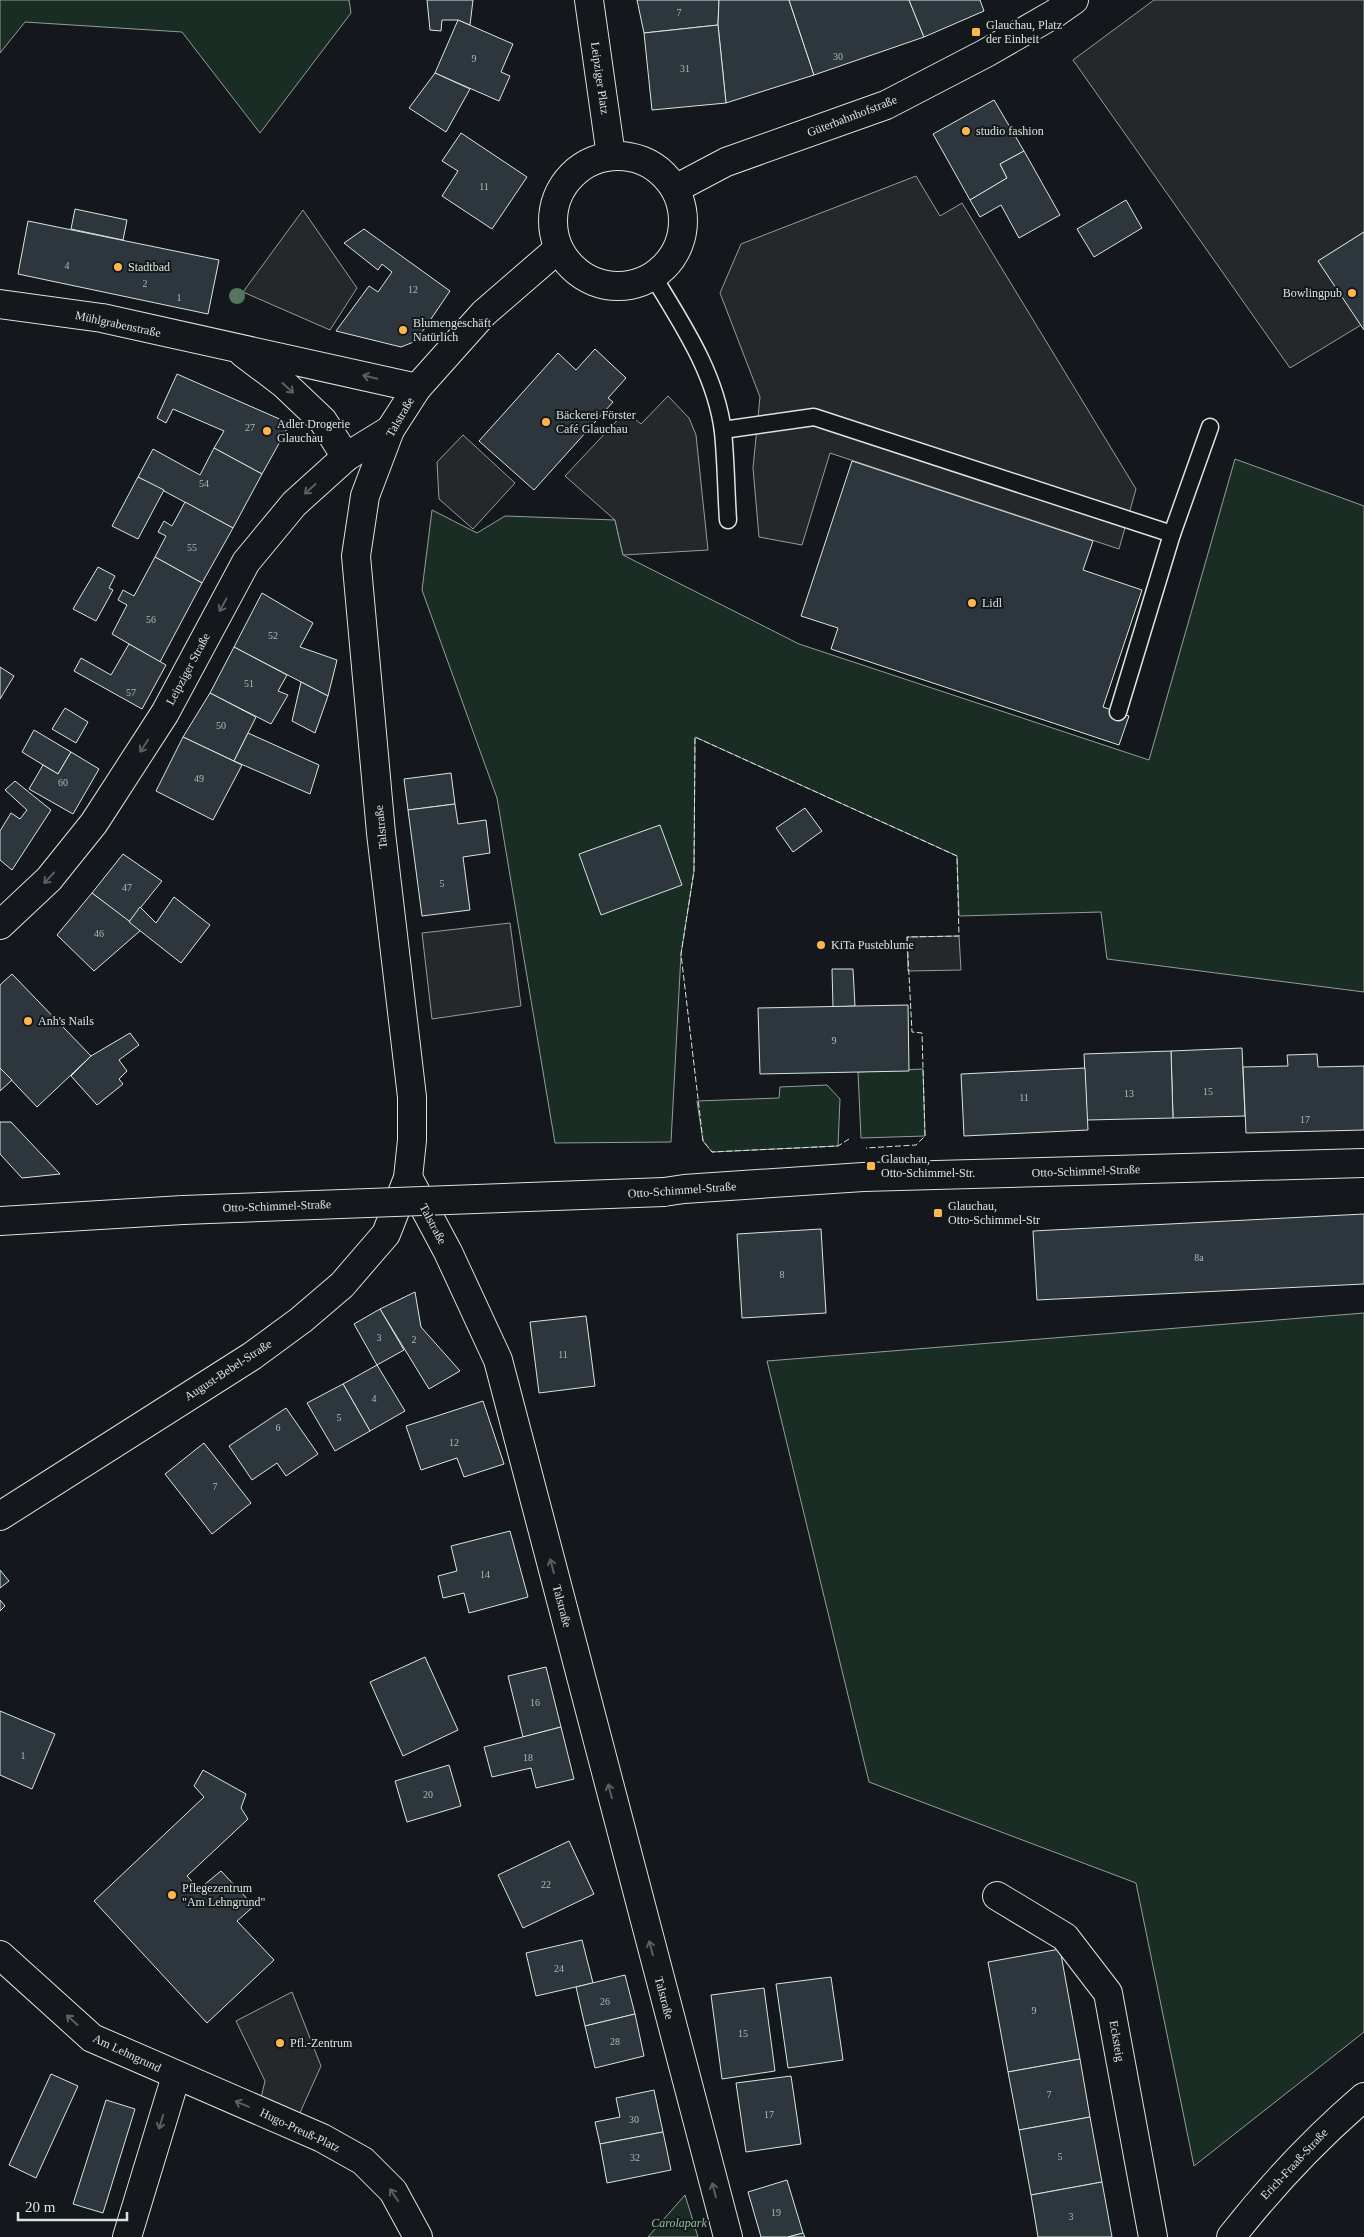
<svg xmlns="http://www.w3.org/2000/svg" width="1364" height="2237" font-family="Georgia,serif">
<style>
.green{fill:#1a2d24;stroke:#939e99}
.parking{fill:#24282b;stroke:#939e99}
.building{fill:#2c363c;stroke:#d8e6dc}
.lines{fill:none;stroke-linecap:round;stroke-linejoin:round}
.service-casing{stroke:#d8e6dc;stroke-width:19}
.minor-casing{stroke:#d8e6dc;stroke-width:30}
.tertiary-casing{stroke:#d8e6dc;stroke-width:30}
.service{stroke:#14181c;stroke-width:16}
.minor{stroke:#14181c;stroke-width:28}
.tertiary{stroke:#14181c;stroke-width:28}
.minor-bridge-casing{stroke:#d8e6dc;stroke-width:30;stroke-linecap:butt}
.minor-bridge{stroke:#14181c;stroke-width:28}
.fence{stroke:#d8e6dc;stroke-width:1;stroke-dasharray:6 2.5;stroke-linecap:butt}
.tree{fill:#55745f}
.oneway{stroke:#59605f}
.poi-dot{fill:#ffb74d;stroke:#14181c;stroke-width:2}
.labels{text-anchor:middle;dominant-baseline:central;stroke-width:4;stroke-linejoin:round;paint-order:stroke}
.number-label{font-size:10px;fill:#adbab4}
.poi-label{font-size:12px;fill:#d8e6dc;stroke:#14181c;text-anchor:start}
.street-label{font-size:12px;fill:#d8e6dc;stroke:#14181c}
.park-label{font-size:12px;font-style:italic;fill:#8ac095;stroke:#14181c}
</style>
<rect width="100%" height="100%" fill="#14181c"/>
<g class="green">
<path d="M0,0H349L351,13L260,133L182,32L25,22L0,53Z"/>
<path d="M1235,459L1364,506V992L1107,959L1101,912L959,916L957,856L695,737L694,871L681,954L671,1142L555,1143L497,798L422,590L432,510L477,533L505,516L615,520L623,555L799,644L1149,760Z"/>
<path d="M923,1069L925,1136L861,1138L858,1072Z"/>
<path d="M827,1085L840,1099L838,1146L712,1152L703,1141L697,1101L779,1098L780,1087Z"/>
<path d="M1364,1313V2032L1194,2166L1136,1883L869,1782L767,1361Z"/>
<path d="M685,2195L698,2237H648Z"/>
</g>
<g class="parking">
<path d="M1154,0H1364V232L1318,261L1361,325L1290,368L1073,60Z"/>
<path d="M916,176L940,216L962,203L1136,489L1119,549L830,453L802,545L759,537L753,468L760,397L720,293L741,244Z"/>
<path d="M303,210L357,288L330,330L243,292Z"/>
<path d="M668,396L689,418L696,435L708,550L623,555L615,520L565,476L626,411L641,424Z"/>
<path d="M463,435L515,483L473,529L439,499L437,462Z"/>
<path d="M510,923L521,1006L432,1019L422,933Z"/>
<path d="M959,936L961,970L908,971L907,937Z"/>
<path d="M292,1992L321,2066L299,2115L261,2098L265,2081L236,2021Z"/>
</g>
<g class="building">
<path d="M427,0H473L470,25L458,20H442L441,31L430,30Z"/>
<path d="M637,0H719L718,25L644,33Z"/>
<path d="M719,0H789L814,75L726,103L718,25Z"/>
<path d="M789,0H909L924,37L814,75Z"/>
<path d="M909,0H980L984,11L924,37Z"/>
<path d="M458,20L513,44L501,72L510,76L499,101L435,73Z"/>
<path d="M718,25L726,103L652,110L644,33Z"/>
<path d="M435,73L470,89L446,132L409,108Z"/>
<path d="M994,100L1024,151L1000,164L1007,178L970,200L933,134Z"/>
<path d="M461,133L527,177L492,229L442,196L458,171L442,161Z"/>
<path d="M1024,151L1060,215L1019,238L1001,205L980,217L970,200L1007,178L1000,164Z"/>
<path d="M1126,200L1142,228L1094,257L1077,229Z"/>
<path d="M75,209L127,220L123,240L71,229Z"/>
<path d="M28,221L219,260L208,314L18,274Z"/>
<path d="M364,229L450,291L416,341L401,347L336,331L369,286L378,292L392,272L382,264L378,270L344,243Z"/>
<path d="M1364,232V330L1318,261Z"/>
<path d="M595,349L626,378L608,398L613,402L534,490L479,441L558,353L576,370Z"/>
<path d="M177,374L284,421L286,431L262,474L214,448L224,431L173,409L166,423L157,418Z"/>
<path d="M214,448L262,474L233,528L138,477L153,449L200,475Z"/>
<path d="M852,461L1093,541L1083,570L1142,590L1103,707L1129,716L1119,745L831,649L838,628L801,616Z"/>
<path d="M138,477L164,490L138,539L112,526Z"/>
<path d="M185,502L233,528L202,583L155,557L166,536L158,532L164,521L172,526Z"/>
<path d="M155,557L202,583L160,662L112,634L127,605L118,600L123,590L134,596Z"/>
<path d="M98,567L115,576L109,588L113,590L96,621L73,609Z"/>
<path d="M262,593L313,623L300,647L337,660L328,696L234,647Z"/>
<path d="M129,644L166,665L142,709L74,671L81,658L111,675Z"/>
<path d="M234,647L287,675L278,691L288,695L271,724L210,693Z"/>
<path d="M0,667L14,676L0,699Z"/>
<path d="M301,682L328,696L315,733L292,721Z"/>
<path d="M210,693L256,717L234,761L183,737Z"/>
<path d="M65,708L88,722L76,743L52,729Z"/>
<path d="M34,730L71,752L58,774L22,752Z"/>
<path d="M248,733L319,765L310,794L234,761Z"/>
<path d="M183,737L242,765L213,820L156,791Z"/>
<path d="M71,752L99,769L73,814L29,789L43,765L58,774Z"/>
<path d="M451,773L455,804L408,810L404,779Z"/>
<path d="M15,781L51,810L12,870L0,860V831L11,813L20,819L27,810L5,790Z"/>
<path d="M455,804L458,824L486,820L490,853L463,857L470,910L422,916L408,810Z"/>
<path d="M805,808L822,831L793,852L776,828Z"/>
<path d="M660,825L682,885L601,915L579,854Z"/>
<path d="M123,854L162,881L129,922L92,893Z"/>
<path d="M92,893L141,930L94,971L57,935Z"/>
<path d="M174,897L210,925L181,963L129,922L140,907L156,923Z"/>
<path d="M832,969H853L855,1006L833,1007Z"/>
<path d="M12,974L91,1056L37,1107L0,1068V985Z"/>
<path d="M908,1005L909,1071L760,1074L758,1008Z"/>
<path d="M130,1033L139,1045L119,1060L127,1071L119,1079L123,1084L97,1105L71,1076L91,1056Z"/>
<path d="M1242,1048L1245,1116L1173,1118L1171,1051Z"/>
<path d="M1171,1051L1173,1118L1087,1120L1084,1054Z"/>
<path d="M1317,1054L1318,1067L1364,1066V1130L1246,1133L1243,1067L1288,1066L1287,1055Z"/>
<path d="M0,1068L12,1080L0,1091Z"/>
<path d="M1085,1068L1088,1130L964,1136L961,1074Z"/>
<path d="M0,1122H11L60,1174L22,1178L0,1154Z"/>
<path d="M1364,1214V1284L1037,1300L1033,1231Z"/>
<path d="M821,1229L826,1313L742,1318L737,1234Z"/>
<path d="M415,1292L421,1327L460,1371L429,1389L380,1309Z"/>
<path d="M380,1309L404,1350L377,1365L354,1324Z"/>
<path d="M586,1316L595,1386L539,1393L530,1322Z"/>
<path d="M377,1365L405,1411L370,1431L343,1384Z"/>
<path d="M343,1384L370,1431L335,1451L307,1403Z"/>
<path d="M483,1401L504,1464L464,1477L457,1458L421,1470L406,1426Z"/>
<path d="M286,1408L318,1454L286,1476L277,1463L252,1480L229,1446Z"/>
<path d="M204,1443L251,1503L212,1534L165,1474Z"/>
<path d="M510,1531L528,1597L469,1613L464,1593L443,1598L438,1576L457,1571L451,1546Z"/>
<path d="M0,1570L9,1581L0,1588Z"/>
<path d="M0,1600L5,1606L0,1611Z"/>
<path d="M425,1657L458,1730L403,1756L370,1682Z"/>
<path d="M546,1667L561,1727L523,1737L508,1676Z"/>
<path d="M0,1711L55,1734L32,1789L0,1775Z"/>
<path d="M561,1727L574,1779L536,1788L531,1768L492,1777L484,1747Z"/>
<path d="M449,1765L461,1806L407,1822L395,1781Z"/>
<path d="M203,1770L246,1794L241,1808L248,1819L187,1876L199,1889L221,1871L254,1906L237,1921L274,1960L207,2023L94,1901L204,1797L194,1786Z"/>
<path d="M569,1841L594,1894L523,1928L498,1875Z"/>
<path d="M582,1940L593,1983L536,1996L526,1953Z"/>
<path d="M1060,1949L1080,2059L1008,2072L988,1962Z"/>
<path d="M625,1975L635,2014L585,2026L576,1987Z"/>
<path d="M831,1977L843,2060L788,2068L776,1984Z"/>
<path d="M764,1988L775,2071L722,2079L711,1995Z"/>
<path d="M635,2014L644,2056L595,2068L585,2026Z"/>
<path d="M1080,2059L1090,2117L1019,2130L1008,2072Z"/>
<path d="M51,2074L78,2086L36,2178L9,2165Z"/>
<path d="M791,2076L801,2144L746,2152L736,2083Z"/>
<path d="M654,2090L663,2132L600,2144L595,2122L620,2117L616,2098Z"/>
<path d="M106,2100L135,2109L103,2213L73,2204Z"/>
<path d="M1090,2117L1102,2182L1031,2195L1019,2130Z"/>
<path d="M663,2132L671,2170L607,2183L600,2144Z"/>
<path d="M787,2180L803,2233L788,2237H761L748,2192Z"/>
<path d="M1102,2182L1112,2237H1038L1031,2195Z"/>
<path d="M803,2233L805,2237H788Z"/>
</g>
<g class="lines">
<g class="service-casing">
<g id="service">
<path d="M653,276C682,324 716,374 723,432C726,461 726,490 728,520"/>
<path d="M723,430L814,417L1172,534L1118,712"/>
<path d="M1172,534L1210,427"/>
</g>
</g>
<g class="minor-casing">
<g id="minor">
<path d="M0,304L102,318L417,388"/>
<path d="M243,353L284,384L323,421L346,457"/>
<path d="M0,925L49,879L94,823L165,713L246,562L294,504L346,457L390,430"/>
<path d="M410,1181L448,1252L498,1360L728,2237"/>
<path d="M664,1192L684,1189L863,1177L1364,1163"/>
<path d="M0,1221L183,1210"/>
<path d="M997,1896L1065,1937L1108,1993L1153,2237"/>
<path d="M0,1955L92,2038L322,2138L363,2161L393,2191L418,2237"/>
<path d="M127,2237L176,2076"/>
<path d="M1231,2237C1271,2186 1315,2139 1364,2097"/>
</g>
</g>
<g class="tertiary-casing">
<g id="tertiary">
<path d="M589,0L611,156"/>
<circle cx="618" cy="221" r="65"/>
<path d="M675,189L726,162L886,105L986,53L1054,14L1074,0"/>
<path d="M0,1516L252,1356L301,1320L342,1285L386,1234L408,1178L412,1140V1097L381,833L356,556L365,496L390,430L417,388L484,313L558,249"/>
</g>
</g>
<use href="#service" class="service"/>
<use href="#minor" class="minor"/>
<use href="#tertiary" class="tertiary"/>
<g class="minor-bridge-casing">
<path id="minor-bridge" d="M183,1210L664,1192"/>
</g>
<use href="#minor-bridge" class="minor-bridge"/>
<path class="fence" d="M849,1139L838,1146L712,1152L703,1141L681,954L694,871L695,737L957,856L959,936L907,937L912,1032L922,1033L925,1136L916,1145L866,1148"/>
</g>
<circle class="tree" cx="237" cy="296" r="8"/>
<defs><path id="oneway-shaft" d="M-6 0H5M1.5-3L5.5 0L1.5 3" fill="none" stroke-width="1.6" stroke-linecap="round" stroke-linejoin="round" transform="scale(1.25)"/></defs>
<g class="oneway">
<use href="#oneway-shaft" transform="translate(370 377) rotate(-167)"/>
<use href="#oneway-shaft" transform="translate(288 388) rotate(42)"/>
<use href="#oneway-shaft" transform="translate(310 489) rotate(138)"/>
<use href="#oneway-shaft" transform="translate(223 605) rotate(118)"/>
<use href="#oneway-shaft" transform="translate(144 746) rotate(123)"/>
<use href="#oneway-shaft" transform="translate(49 878) rotate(133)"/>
<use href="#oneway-shaft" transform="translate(552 1566) rotate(-105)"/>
<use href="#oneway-shaft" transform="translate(610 1791) rotate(-105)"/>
<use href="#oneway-shaft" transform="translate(651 1948) rotate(-105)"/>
<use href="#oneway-shaft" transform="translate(72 2020) rotate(-138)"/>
<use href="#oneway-shaft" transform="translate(242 2104) rotate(-157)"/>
<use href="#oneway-shaft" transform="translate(161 2122) rotate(107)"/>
<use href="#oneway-shaft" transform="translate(714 2190) rotate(-105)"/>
<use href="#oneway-shaft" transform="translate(394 2195) rotate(-124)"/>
</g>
<g class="poi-dot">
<rect x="971" y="27" width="10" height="10" rx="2.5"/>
<circle cx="966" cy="131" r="5"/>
<circle cx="118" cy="267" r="5"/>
<circle cx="1352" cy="293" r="5"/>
<circle cx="403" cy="330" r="5"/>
<circle cx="546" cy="422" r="5"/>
<circle cx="267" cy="431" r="5"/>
<circle cx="972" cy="603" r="5"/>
<circle cx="821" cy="945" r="5"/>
<circle cx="28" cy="1021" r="5"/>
<rect x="866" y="1161" width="10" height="10" rx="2.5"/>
<rect x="933" y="1208" width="10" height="10" rx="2.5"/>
<circle cx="172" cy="1895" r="5"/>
<circle cx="280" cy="2043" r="5"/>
</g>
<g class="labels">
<g class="number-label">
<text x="679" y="12">7</text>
<text x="838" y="56">30</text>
<text x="474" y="58">9</text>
<text x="685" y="68">31</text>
<text x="484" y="186">11</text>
<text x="67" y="265">4</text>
<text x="145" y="283">2</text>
<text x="413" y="289">12</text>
<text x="179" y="297">1</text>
<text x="250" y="427">27</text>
<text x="204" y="483">54</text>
<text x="192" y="547">55</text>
<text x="151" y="619">56</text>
<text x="273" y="635">52</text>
<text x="249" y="683">51</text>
<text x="131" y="692">57</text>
<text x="221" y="725">50</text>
<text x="199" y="778">49</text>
<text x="63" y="782">60</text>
<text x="442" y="883">5</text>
<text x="127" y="887">47</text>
<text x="99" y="933">46</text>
<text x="834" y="1040">9</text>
<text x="1208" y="1091">15</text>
<text x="1129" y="1093">13</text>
<text x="1024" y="1097">11</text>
<text x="1305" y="1119">17</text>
<text x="1199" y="1257">8a</text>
<text x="782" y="1274">8</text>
<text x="379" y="1337">3</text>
<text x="414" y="1339">2</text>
<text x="563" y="1354">11</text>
<text x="374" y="1398">4</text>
<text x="339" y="1417">5</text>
<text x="278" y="1427">6</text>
<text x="454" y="1442">12</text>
<text x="215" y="1486">7</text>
<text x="485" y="1574">14</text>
<text x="535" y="1702">16</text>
<text x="23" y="1755">1</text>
<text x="528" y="1757">18</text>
<text x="428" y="1794">20</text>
<text x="546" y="1884">22</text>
<text x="559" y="1968">24</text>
<text x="605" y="2001">26</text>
<text x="1034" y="2010">9</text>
<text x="743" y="2033">15</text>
<text x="615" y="2041">28</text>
<text x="1049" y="2094">7</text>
<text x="769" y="2114">17</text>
<text x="634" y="2119">30</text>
<text x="1060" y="2156">5</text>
<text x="635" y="2157">32</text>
<text x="776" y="2212">19</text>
<text x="1071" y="2216">3</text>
</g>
<g class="poi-label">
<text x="986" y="25">Glauchau, Platz<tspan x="986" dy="14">der Einheit</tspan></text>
<text x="976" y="131">studio fashion</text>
<text x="128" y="267">Stadtbad</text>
<text x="1342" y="293" text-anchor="end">Bowlingpub</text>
<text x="413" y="323">Blumengeschäft<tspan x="413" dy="14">Natürlich</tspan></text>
<text x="556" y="415">Bäckerei Förster<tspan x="556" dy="14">Café Glauchau</tspan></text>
<text x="277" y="424">Adler Drogerie<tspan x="277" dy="14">Glauchau</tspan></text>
<text x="982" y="603">Lidl</text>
<text x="831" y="945">KiTa Pusteblume</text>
<text x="38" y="1021">Anh's Nails</text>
<text x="881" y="1159">Glauchau,<tspan x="881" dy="14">Otto-Schimmel-Str.</tspan></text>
<text x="948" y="1206">Glauchau,<tspan x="948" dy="14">Otto-Schimmel-Str</tspan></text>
<text x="182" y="1888">Pflegezentrum<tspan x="182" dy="14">"Am Lehngrund"</tspan></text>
<text x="290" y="2043">Pfl.-Zentrum</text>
</g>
<g class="street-label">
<text transform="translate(600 78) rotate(82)">Leipziger Platz</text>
<text transform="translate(852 116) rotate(-21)">Güterbahnhofstraße</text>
<text transform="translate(118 324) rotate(12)">Mühlgrabenstraße</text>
<text transform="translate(400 417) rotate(-60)">Talstraße</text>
<text transform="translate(188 669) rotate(-62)">Leipziger Straße</text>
<text transform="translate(381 827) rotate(-96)">Talstraße</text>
<text transform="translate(1086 1171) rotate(-2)">Otto-Schimmel-Straße</text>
<text transform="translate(682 1190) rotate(-4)">Otto-Schimmel-Straße</text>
<text transform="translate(277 1206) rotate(-2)">Otto-Schimmel-Straße</text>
<text transform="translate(433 1224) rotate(62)">Talstraße</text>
<text transform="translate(228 1370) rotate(-33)">August-Bebel-Straße</text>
<text transform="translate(562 1606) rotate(75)">Talstraße</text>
<text transform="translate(664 1998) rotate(75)">Talstraße</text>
<text transform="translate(1117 2041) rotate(80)">Ecksteig</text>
<text transform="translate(127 2053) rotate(25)">Am Lehngrund</text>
<text transform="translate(300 2130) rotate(25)">Hugo-Preuß-Platz</text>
<text transform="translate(1294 2164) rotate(-47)">Erich-Fraaß-Straße</text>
</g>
<g class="park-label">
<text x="679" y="2223">Carolapark</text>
</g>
</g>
<path d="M18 2212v8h109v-8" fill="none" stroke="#d8e6dc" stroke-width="2.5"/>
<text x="25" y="2212" font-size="15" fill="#d8e6dc" stroke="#14181c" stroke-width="4" paint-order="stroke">20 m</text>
</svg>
